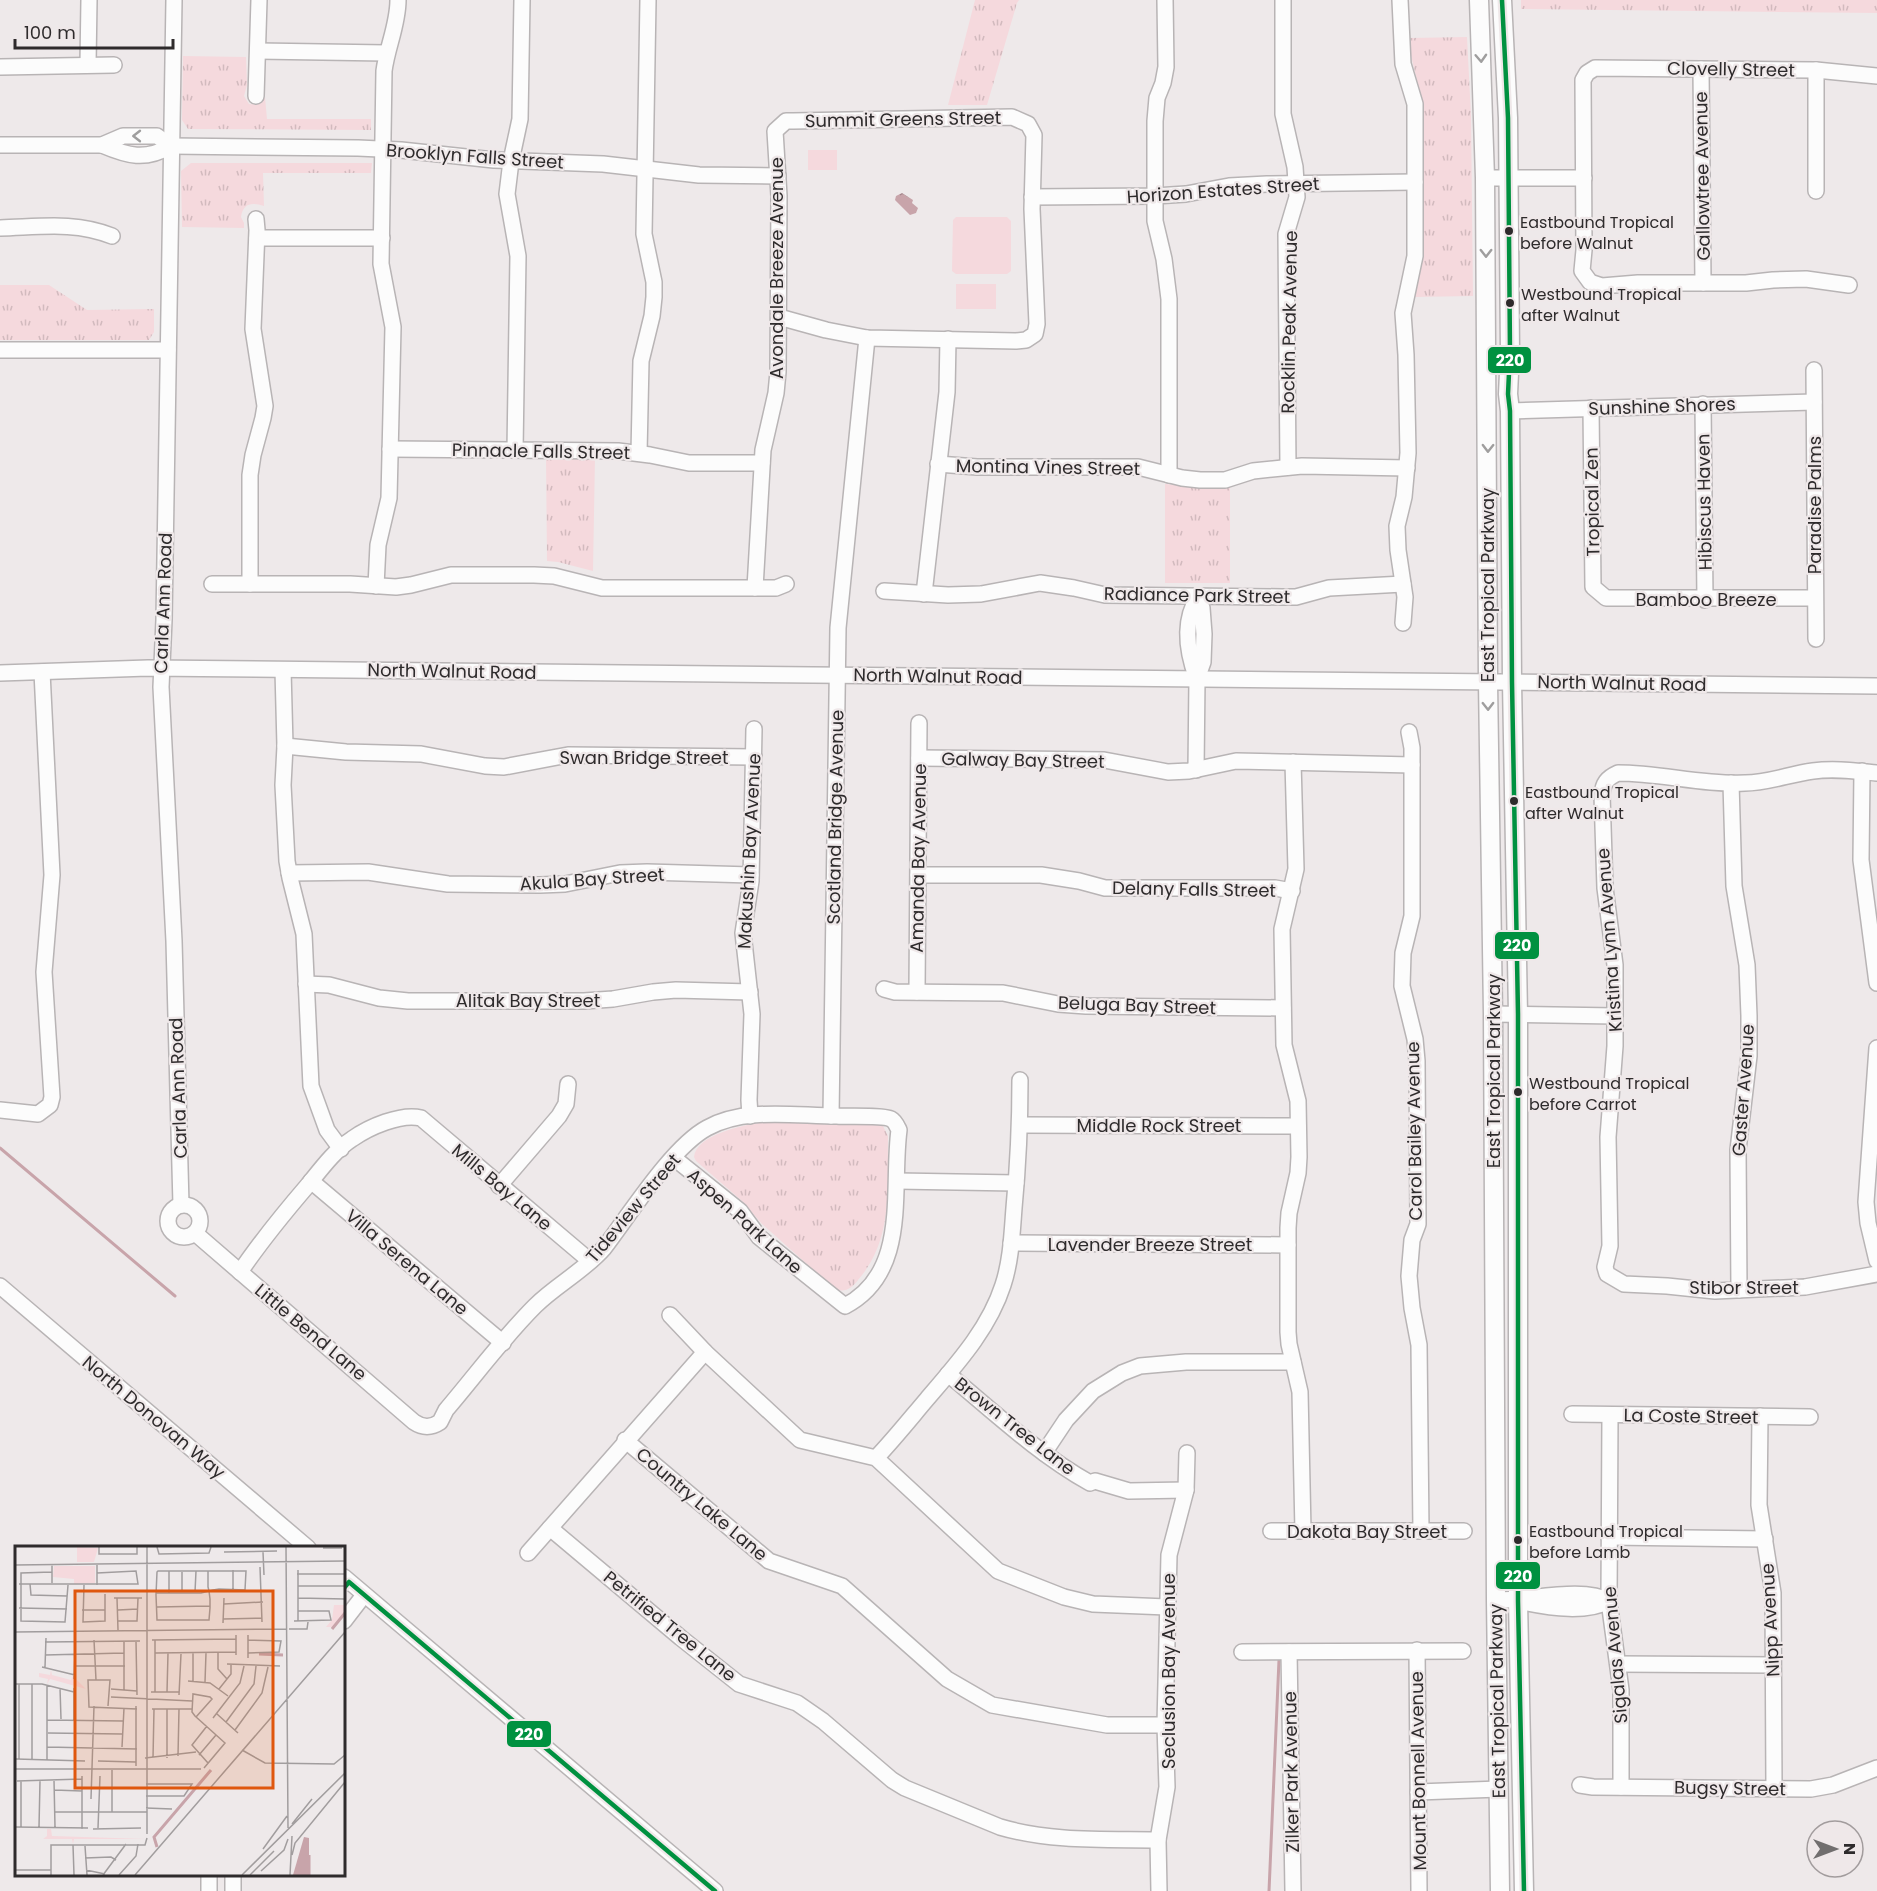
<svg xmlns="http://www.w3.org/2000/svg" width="1877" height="1891" font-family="Poppins,sans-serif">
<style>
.grass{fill:#f5d9dd}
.park{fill:url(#park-tufts)}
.water{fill:url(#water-ripples)}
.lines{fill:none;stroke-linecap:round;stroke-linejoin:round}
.stream{stroke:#c8a4aa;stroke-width:3}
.minor-casing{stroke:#b8b4b5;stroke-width:18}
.major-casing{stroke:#b8b4b5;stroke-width:21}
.minor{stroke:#fcfcfc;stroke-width:15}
.major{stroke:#fcfcfc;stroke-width:18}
.bus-1-casing{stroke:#efe8e9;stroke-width:9}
.bus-1{stroke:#009140;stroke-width:4.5}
.oneway{stroke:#9f9e9e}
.bus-dot{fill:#2e2b2c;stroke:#efe8e9;stroke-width:2}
.labels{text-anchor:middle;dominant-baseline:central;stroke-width:4.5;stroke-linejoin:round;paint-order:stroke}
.bus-label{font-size:16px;fill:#2e2b2c;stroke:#efe8e9;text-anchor:start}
.street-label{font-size:18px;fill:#2e2b2c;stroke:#efe8e9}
.inset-river{fill:none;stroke:#c8a4aa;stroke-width:3}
.inset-road{fill:none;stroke:#a19d9e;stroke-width:1.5}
.view{fill:#df570e;fill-opacity:0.15;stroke:#df570e;stroke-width:3}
.inset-edge{fill:none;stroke:#2e2b2c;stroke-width:3}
.line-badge{stroke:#efe8e9;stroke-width:2}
.badge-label{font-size:16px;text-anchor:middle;font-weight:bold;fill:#fff}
</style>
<defs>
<pattern id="park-tufts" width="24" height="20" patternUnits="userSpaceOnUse" patternTransform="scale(1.5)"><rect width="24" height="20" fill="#f5d9dd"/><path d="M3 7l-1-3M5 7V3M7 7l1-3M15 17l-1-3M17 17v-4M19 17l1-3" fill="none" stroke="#d2babe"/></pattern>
<pattern id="water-ripples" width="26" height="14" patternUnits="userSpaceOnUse" patternTransform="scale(1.5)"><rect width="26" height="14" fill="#c8a4aa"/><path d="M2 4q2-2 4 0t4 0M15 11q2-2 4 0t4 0" fill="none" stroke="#a3868b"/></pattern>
</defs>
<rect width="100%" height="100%" fill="#eee9ea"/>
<g class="grass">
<rect x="808" y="150" width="29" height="20"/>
<path d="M956,217H1007L1011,221V271L1007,274H956L952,271L953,220Z"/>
<rect x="956" y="284" width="40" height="25"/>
</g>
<g class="park">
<path d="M975,0H1019L1017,3L987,105H948Z"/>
<path d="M1521,0H1877V13L1521,9Z"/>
<path d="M1467,37L1471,116L1473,296L1415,297L1423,252L1420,93L1409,47V38Z"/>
<path d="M183,56L246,57L247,85L244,96L249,104C257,105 261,104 265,97L267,119H371V130L188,129L182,120Z"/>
<path d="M191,163H372L371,173H263L264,206C252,202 243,203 241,217L244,223V228L182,227L181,171Z"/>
<path d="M0,285H49L87,310L154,309V332L149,340H0Z"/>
<path d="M546,456L595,457L593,571L558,562L547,561Z"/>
<path d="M1165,484L1189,486L1230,484V583H1165Z"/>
<path d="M766,1122L877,1123L883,1126L888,1136C887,1187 894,1239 858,1280C852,1288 845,1293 835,1289L762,1224L742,1201L696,1161L694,1157C696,1134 747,1124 766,1122Z"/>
</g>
<path class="water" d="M902,193L913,200L912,203L918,208L916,213L910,215L895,200L896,196Z"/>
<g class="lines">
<g class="stream">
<path d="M0,1148L175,1296"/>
<path d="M1269,1891L1279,1660"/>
</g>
<g class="minor-casing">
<g id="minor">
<path d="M174,0L164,620L161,687L174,941L181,1205"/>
<path d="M1165,0L1166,67L1163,83L1157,98L1155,121V221L1164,259L1169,299V475"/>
<path d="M1283,0V114L1295,167L1297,197L1286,234L1288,467"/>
<path d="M1400,0L1403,64L1415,104V256L1403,313L1406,355L1408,453L1404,497L1397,526L1398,550L1405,597L1403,623"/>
<path d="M258,51L386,53"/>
<path d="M88,64L89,0"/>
<path d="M0,67L114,65"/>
<path d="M1701,69L1703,283"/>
<path d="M1816,70V191"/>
<path d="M256,96L259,0"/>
<path d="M0,145H102L123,136H157L171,146"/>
<path d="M102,145C128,156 145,161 171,146"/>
<path d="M171,146L358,148L401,150L494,160L603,164L699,175L778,176"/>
<path d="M1485,178H1584"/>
<path d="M1032,197L1155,196L1186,194L1229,186L1267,184L1415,182"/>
<path d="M0,228C39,227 75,221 112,236"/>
<path d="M257,238H382"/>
<path d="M1849,285L1806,279L1773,280L1746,283H1638L1602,286L1590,282L1582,271L1584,250L1583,80L1587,73L1595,68L1816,70L1877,76"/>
<path d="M0,350H168"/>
<path d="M1814,370L1816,639"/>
<path d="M1703,404L1705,600"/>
<path d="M1591,408L1593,587L1606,598H1815"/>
<path d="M1510,411L1814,402"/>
<path d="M390,449L618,451L650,455L689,463H762"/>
<path d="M515,450L518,256L507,194L511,161L520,119L522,0"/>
<path d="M639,453L641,361L652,316L654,297V282L644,234L648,0"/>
<path d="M938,464L977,467H1138L1182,478L1200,480H1225L1253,471L1302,466L1407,468"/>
<path d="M212,584H350L396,587L411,585L451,575H534L554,576L602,588H776L786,584"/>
<path d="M250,584V475L253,455L263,418L265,406L253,329L257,230L256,219"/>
<path d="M376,586L378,545L389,498L393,327L381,264L384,71C387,47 398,25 398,0"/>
<path d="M755,588L763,450L776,393L778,372L779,196L775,131L786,121H793L1012,117L1028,124L1034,135L1032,209L1037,324L1035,334L1026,340L1016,341L867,338L826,330L779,317"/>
<path d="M884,591L948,595L981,594L1040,583L1074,588L1105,595L1282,597H1296L1329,588L1403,584"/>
<path d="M924,594L947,392L948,339"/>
<path d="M283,670L285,746L283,785L287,861L290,878L304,934L311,1086L327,1130L341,1149"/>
<path d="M0,673L148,668L1877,686"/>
<path d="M1197,679C1187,652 1182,622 1198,597"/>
<path d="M1409,732L1412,748V916L1403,953L1402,986L1415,1039L1417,1061L1418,1224L1412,1240L1409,1276L1412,1308L1419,1345L1421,1531"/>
<path d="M285,746L346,752L421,754L485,766L504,767L568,755L754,757"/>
<path d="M919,758L1104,760L1168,772L1189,771L1236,761L1412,765"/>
<path d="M1293,762L1296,869L1282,929L1284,1045L1298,1101L1299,1157L1298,1173L1289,1213L1288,1228V1332L1289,1344L1300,1392L1303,1531"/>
<path d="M1196,770L1197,679L1203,662L1204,634L1202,608L1198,597"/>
<path d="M1862,771L1861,860L1877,983"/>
<path d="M1877,773C1856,771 1834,768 1813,771C1790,774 1768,783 1745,783C1702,785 1661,773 1618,773C1607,778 1603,783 1602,795L1605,888L1615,965V1046L1608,1137L1610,1246L1605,1267L1607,1274L1624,1284L1667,1286L1715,1291L1805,1287L1877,1274"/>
<path d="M1731,783L1734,886L1747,965L1749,1016V1056L1738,1150L1739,1290"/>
<path d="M289,873L368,872L448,884L540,885L565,884L620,873L647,872L751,875"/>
<path d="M918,875H1041L1079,881L1105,888H1275L1292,891"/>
<path d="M306,984L329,985L379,998L408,1001H584L613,999L653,992L676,990L750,992"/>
<path d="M884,989L895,992L1003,993L1058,1004L1086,1006L1283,1008"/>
<path d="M917,992L919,723"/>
<path d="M1493,1014L1615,1016"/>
<path d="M1877,1048L1866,1202L1868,1223L1877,1261"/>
<path d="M0,1110L38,1114L50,1105L52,1097L44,972L52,875L42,672"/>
<path d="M750,1116L749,1100L752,1014L743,933L751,881L754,729"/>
<path d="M831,1116L838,628L867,338"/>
<path d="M1020,1125L1298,1126"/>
<path d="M311,1181L503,1343"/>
<path d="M897,1181L1016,1183"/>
<path d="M499,1186L559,1116L566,1104L568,1084"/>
<circle cx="184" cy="1221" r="16"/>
<path d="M195,1233L414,1422C423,1428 431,1428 440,1422L446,1410C475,1376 503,1338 535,1306C556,1285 584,1271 604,1248C630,1214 672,1147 707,1128C745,1107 795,1116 837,1116C848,1117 883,1115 891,1119C895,1121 897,1126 899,1130C891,1190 910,1272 845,1306L759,1237L740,1211L674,1158"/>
<path d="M1011,1243L1288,1245"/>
<path d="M240,1272C261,1241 284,1213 308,1185C321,1169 335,1150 352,1139C369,1127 401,1113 421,1118L590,1261"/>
<path d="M0,1286L308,1548"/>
<path d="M670,1315L705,1352L800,1440L876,1458L998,1571L1064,1597L1093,1604L1167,1607"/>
<path d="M948,1374C994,1412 1038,1454 1090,1483L1095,1481L1129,1491L1186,1490"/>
<path d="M1572,1414L1810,1417"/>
<path d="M1610,1415L1609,1601L1621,1690V1787"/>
<path d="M1760,1416L1759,1505L1773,1593L1774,1789"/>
<path d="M625,1440L769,1561L842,1586L947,1679L992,1705L1107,1725H1165"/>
<path d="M1044,1453L1066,1420L1093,1391L1122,1373L1140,1366L1186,1362H1293"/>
<path d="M876,1458C894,1439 910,1419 927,1399C956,1365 989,1329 1003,1285C1011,1261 1012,1234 1014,1208C1018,1166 1020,1123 1020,1080"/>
<path d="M550,1528L681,1638L739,1684L797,1703L823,1721L892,1780L905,1788L1000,1827C1051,1842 1105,1839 1158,1840"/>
<path d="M1271,1531H1464"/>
<path d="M1609,1537L1765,1539"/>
<path d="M528,1553L705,1352"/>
<path d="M344,1577L715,1891"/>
<path d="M1496,1600C1527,1601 1583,1586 1609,1601"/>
<path d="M1527,1603C1552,1608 1586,1613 1609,1601"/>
<path d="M344,1621L364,1595"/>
<path d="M1417,1650L1419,1891"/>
<path d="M1242,1652L1463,1651"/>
<path d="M1289,1652L1293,1891"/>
<path d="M1618,1664L1773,1665"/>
<path d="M1580,1785L1593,1787L1811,1789L1833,1785L1877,1768"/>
<path d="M1418,1792L1499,1789"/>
<path d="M209,1874V1891"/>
<path d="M233,1874V1891"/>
<path d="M1159,1891L1158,1840L1167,1787L1165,1725L1169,1555L1186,1490L1187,1453"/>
</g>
</g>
<g class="major-casing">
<g id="major">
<path d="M1479,0L1485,178L1488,682L1493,1014L1496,1600L1500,1891"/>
<path d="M1502,0L1508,118L1510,352L1508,394L1510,411L1512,682L1518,1014V1601L1524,1891"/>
</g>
</g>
<use href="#minor" class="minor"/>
<use href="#major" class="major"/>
<g class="bus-1-casing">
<g id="bus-1">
<path d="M1502,0L1508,118L1510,352L1508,394L1510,411L1512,682L1518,1014V1601L1524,1891"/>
<path d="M344,1588L349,1582L715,1891"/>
</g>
</g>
<use href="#bus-1" class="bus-1"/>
</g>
<defs><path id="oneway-chevron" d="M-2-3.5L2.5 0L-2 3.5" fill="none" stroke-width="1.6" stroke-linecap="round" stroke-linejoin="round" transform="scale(1.5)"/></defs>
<g class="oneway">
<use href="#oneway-chevron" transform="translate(1481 58) rotate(87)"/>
<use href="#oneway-chevron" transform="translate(137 136) rotate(180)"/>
<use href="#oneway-chevron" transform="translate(1486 253) rotate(90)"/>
<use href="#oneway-chevron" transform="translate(1488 448) rotate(91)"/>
<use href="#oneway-chevron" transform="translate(1488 706) rotate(89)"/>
</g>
<g class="bus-dot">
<circle cx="1509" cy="231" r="5"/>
<circle cx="1510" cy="303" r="5"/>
<circle cx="1514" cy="801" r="5"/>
<circle cx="1518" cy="1092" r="5"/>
<circle cx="1518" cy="1540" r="5"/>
</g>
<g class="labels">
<g class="bus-label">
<text x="1520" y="222">Eastbound Tropical<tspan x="1520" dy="21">before Walnut</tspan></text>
<text x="1521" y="294">Westbound Tropical<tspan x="1521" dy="21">after Walnut</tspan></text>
<text x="1525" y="792">Eastbound Tropical<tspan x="1525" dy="21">after Walnut</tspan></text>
<text x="1529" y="1083">Westbound Tropical<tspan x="1529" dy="21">before Carrot</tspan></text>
<text x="1529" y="1531">Eastbound Tropical<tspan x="1529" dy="21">before Lamb</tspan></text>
</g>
<g class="street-label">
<text transform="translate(1731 69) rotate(1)">Clovelly Street</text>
<text transform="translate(903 119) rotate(-1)">Summit Greens Street</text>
<text transform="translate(475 156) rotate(4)">Brooklyn Falls Street</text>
<text transform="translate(1702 176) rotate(-91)">Gallowtree Avenue</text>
<text transform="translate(1223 190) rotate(-4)">Horizon Estates Street</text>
<text transform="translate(776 268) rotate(-90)">Avondale Breeze Avenue</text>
<text transform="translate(1289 322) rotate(-89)">Rocklin Peak Avenue</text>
<text transform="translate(1662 406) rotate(-2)">Sunshine Shores</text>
<text transform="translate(541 451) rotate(1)">Pinnacle Falls Street</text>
<text transform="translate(1048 467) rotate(1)">Montina Vines Street</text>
<text transform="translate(1592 502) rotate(-91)">Tropical Zen</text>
<text transform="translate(1704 502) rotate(-91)">Hibiscus Haven</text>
<text transform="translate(1814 505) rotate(-90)">Paradise Palms</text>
<text transform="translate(1487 585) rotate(-90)">East Tropical Parkway</text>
<text transform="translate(1197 595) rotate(1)">Radiance Park Street</text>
<text x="1706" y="599">Bamboo Breeze</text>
<text transform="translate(163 603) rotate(-88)">Carla Ann Road</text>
<text transform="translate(452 671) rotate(1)">North Walnut Road</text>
<text transform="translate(938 676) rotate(1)">North Walnut Road</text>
<text transform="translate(1622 683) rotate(1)">North Walnut Road</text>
<text x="644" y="757">Swan Bridge Street</text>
<text transform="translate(1023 760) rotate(1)">Galway Bay Street</text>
<text transform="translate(835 817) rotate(-89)">Scotland Bridge Avenue</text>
<text transform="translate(749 851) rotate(-87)">Makushin Bay Avenue</text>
<text transform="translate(918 858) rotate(-89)">Amanda Bay Avenue</text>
<text transform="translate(592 879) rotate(-4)">Akula Bay Street</text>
<text transform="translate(1194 889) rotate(1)">Delany Falls Street</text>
<text transform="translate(1609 940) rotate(-94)">Kristina Lynn Avenue</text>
<text x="528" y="1000">Alitak Bay Street</text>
<text transform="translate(1137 1005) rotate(2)">Beluga Bay Street</text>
<text transform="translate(1493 1071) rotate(-90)">East Tropical Parkway</text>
<text transform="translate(178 1088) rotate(-92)">Carla Ann Road</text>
<text transform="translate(1743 1090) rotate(-86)">Gaster Avenue</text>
<text x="1159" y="1125">Middle Rock Street</text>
<text transform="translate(1414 1131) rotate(-91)">Carol Bailey Avenue</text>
<text transform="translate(502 1187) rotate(40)">Mills Bay Lane</text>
<text transform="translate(633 1208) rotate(-50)">Tideview Street</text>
<text transform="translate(745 1221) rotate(42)">Aspen Park Lane</text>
<text x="1150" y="1244">Lavender Breeze Street</text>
<text transform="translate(407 1262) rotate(40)">Villa Serena Lane</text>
<text x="1744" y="1287">Stibor Street</text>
<text transform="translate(311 1332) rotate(40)">Little Bend Lane</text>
<text transform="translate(1691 1416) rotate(1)">La Coste Street</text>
<text transform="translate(154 1417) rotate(40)">North Donovan Way</text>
<text transform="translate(1015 1426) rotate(38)">Brown Tree Lane</text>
<text transform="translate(702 1504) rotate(40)">Country Lake Lane</text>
<text x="1367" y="1531">Dakota Bay Street</text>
<text transform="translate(1770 1620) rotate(-93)">Nipp Avenue</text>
<text transform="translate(670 1626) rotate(39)">Petrified Tree Lane</text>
<text transform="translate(1615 1655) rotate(-95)">Sigalas Avenue</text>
<text transform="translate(1168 1671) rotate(-90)">Seclusion Bay Avenue</text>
<text transform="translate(1497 1701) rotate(-91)">East Tropical Parkway</text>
<text transform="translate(1418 1771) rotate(-91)">Mount Bonnell Avenue</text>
<text transform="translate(1291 1772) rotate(-91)">Zilker Park Avenue</text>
<text transform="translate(1730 1788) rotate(1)">Bugsy Street</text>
</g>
</g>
<g transform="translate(15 1546)">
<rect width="330" height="330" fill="#eee9ea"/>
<path d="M62,1L83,2L79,16H62ZM39,20H80V37L59,38V33L38,31ZM319,59H330V66L317,81H311L317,74ZM36,124L37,129L56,134L58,130L71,143L35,133L32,138L33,133L24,131V127L35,129ZM32,283H36L37,290L131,293H59L58,298L57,293H28L32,290Z" fill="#f5d9dd"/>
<path d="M289,291L294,292V329H278Z" fill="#c8a4aa"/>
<path class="inset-river" d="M317,83L330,67M244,108L268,109M142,301L139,291L196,224M294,329V309"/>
<path class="inset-road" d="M84,1V8H122V1M132,1V288M142,1L144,8L194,7L196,1M271,1L273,282M308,2H327M209,6L262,5M248,6L249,29M37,18V37M0,19L330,15M245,21L247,76M283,24V75M154,25V47M37,26L6,27V75L50,76L53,39M167,26V45M282,28H330M4,38H123L121,25L82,27M15,38L16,49L52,50M69,39L68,76L90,75V48M82,39V18M283,40H330M218,43V24M180,46L181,25M141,47H186L198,44L204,43L230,44L231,25H143L142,26L141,49L142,74H194L195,62V53L194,45L193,41V25M99,52H127M102,52L103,84M283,52L330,53M209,58L248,56M142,61L195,60M4,62L52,63M67,64H90M103,64L123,63M208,73L247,72M103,75H122L123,52M279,75L316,74L314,65H283M208,77L209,52M274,83H292L293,76M0,86L271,83M221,89V109M233,89V112M79,94L81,134M137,94L221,93M233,94L266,95L264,106L233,107M121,95L122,149M30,96L125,95M203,106V123L212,133M140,107L221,106M30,109L109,107M212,118L265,120M60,120H110M27,121L60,129M30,121L31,92M59,133L60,108M173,135L195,137L213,150M178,135V106M190,136L191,107M0,138H27L59,146M4,138V214M32,139V214M45,142L46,173M59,142V174M96,143L122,145M204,143L216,128V118M109,144V95M136,146H164M140,146V94M152,146L153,107M164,149L166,108M96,151L177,155M93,160L95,134H73L74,161L122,163M137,163H177M202,168L223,187M181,171L197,153L195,151L178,148L177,166L180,170L210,197L189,222M198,172L225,137L229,120M32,174L108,175M211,176L239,138L241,120M192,180L177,199L193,217M220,184L247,147L253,121M33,187L107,188M32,201L122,203M107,201L109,162M227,204L250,217L319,218L330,209M184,209L201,189M163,210L164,163M130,212L181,206M138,212L139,163M152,212V163M1,213L70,215M17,214V138M83,215L121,216M121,220V160M0,223H186M97,224V266M67,230V283M39,234L40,281M2,235L67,233M131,238H177L169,250H131M39,244L67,245M76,253L79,160M131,262L157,263M40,266H132M277,278L297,253M0,281L73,282M6,281V235M24,281L25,235M83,282L85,230M78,283L126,282M58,299L59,329M70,300L72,329M248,303L272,270M277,309L280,297L330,236M70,312L96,311L101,314M0,324H36M71,324L90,328M246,325L269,304L273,293M36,329V299H130L132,292M88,329L111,298M104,329L121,310L123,298M120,329L330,86M227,329L330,227M235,329L259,305M275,329L277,290"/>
<path class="view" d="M60,45H258V242H60Z"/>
<rect width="330" height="330" class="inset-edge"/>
</g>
<g class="line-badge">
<rect x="1487" y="346" width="45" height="28" rx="6" fill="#009140"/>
<rect x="1494" y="931" width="46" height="29" rx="6" fill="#009140"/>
<rect x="1495" y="1561" width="46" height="29" rx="6" fill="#009140"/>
<rect x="506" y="1720" width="46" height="28" rx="6" fill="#009140"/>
</g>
<g class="badge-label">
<text x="1510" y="366">220</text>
<text x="1517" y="951">220</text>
<text x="1518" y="1582">220</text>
<text x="529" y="1740">220</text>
</g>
<g transform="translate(1835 1849) rotate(90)"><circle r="28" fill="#efe8e9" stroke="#a29c9d" stroke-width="1.5"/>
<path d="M0-4.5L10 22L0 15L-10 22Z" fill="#716e6e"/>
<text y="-9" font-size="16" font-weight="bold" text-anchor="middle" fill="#2e2b2c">N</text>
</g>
<path d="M15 39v9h158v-9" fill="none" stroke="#2e2b2c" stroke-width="3"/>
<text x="24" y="39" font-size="18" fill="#2e2b2c" stroke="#efe8e9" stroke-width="4.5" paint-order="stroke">100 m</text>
</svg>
